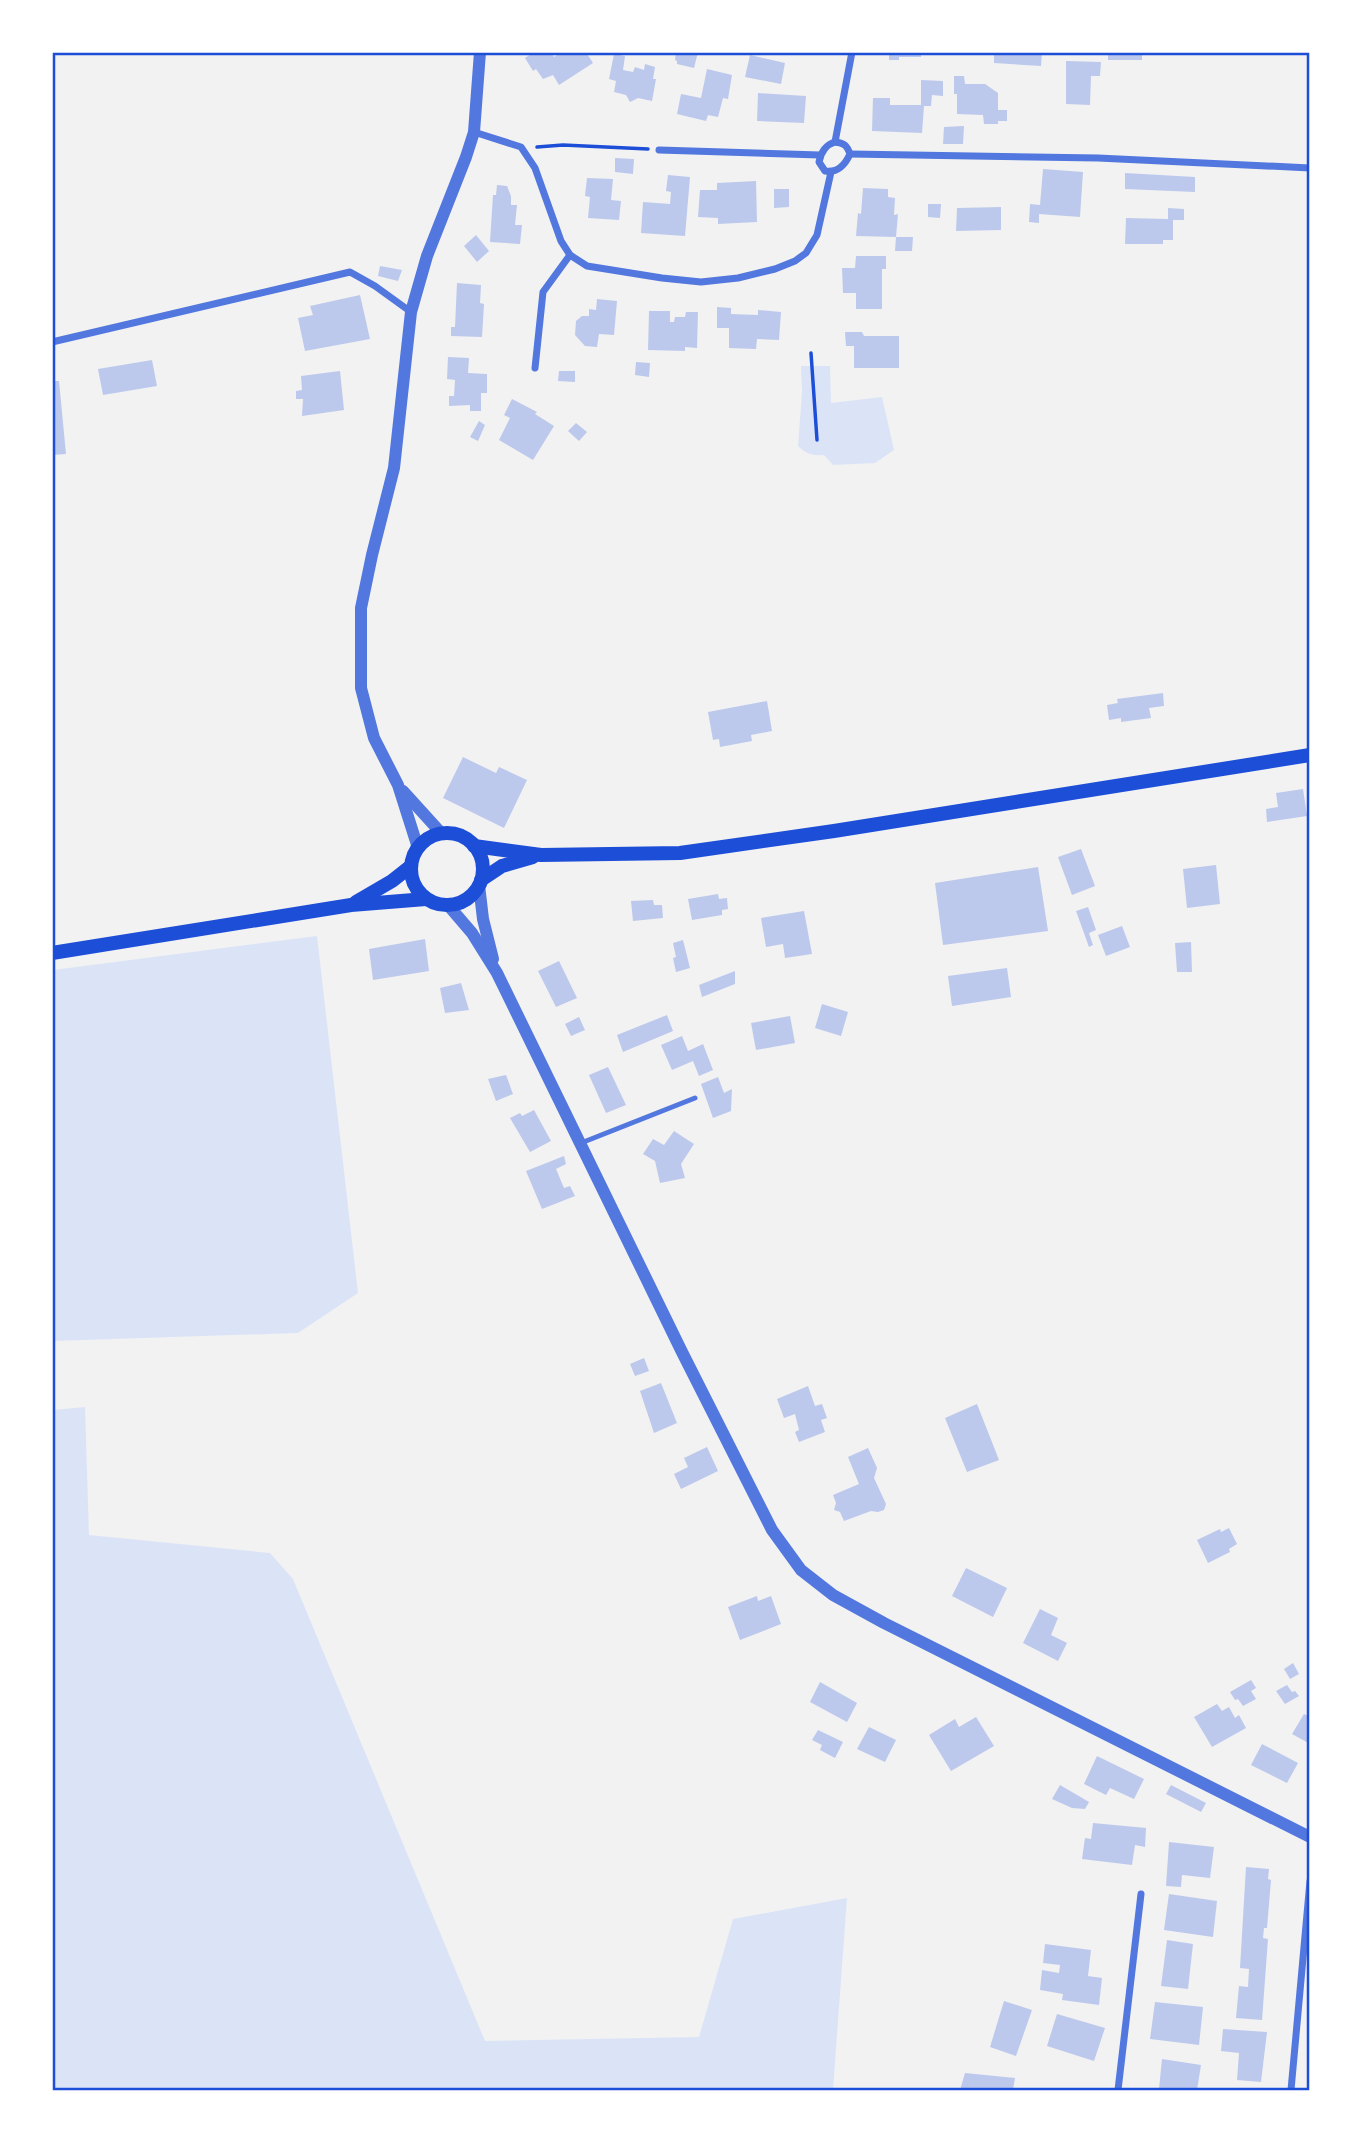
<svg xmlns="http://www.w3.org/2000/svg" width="1362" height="2143" font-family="Lora,serif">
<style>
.green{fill:#dbe4f7}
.building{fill:#bdc9ec}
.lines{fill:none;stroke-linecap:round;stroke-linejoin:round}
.path{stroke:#1d4ed8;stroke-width:3.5}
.service{stroke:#5277de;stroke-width:5}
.minor{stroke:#5277de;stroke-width:7}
.tertiary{stroke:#5277de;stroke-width:12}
.secondary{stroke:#1d4ed8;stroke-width:14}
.neatline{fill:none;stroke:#1d4ed8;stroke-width:2.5}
</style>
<rect width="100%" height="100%" fill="#f2f2f2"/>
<g class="green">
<path d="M801,366H830L831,403L882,397L894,450L875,463L833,465L824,455C813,456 806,454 798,446L802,392Z"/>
<path d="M317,936L358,1293L298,1333L53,1341V970Z"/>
<path d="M85,1407L89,1535L270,1553L293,1579L485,2041L699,2037L733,1919L847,1898L833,2090H53L52,1410Z"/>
</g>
<g class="building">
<path d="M534,52H551L554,57L562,52H586L593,63L559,85L553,75L543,79L536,69L533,71L525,58Z"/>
<path d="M676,52H698L694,68L677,64V61L675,60Z"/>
<path d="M889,52H921V57H899V60H889Z"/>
<path d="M994,52H1042L1041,66L994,63Z"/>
<rect x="1108" y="52" width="34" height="8"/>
<path d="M614,54L625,56L623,70L633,72L635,67L644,70L645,64L655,67L653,79H656L652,101L638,98L630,102L626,95L614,92L616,81L609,79Z"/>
<path d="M750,55L785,63L781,84L745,77Z"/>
<path d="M1066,61L1101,62L1100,76H1091L1090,105L1066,104Z"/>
<path d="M707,69L732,75L728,99L723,98L718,117L708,115L706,121L677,114L681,94L701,98Z"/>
<path d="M954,76H964L965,84H985L998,93V110H1007V121H998V124H984L983,115L957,114V94H954Z"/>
<path d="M921,80L943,81V96L932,95L931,106H924L922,133L872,131L873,98H890V105H921Z"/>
<path d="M758,93L806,96L804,123L757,121Z"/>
<path d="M964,126L963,144H943L944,127Z"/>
<path d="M615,158L634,159L633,174L615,172Z"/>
<path d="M1043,169L1083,172L1080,217L1039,214V223L1029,222L1030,204L1040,205Z"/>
<path d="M1125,173L1195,177V192L1125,189Z"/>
<path d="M668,175L690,177L685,236L641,233L643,202L670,204L671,192L666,191Z"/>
<path d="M587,178L613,179L611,200L621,201L619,220L588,218L590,197L585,196Z"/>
<path d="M756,181L757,222L718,224V218L698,217L700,190H717V183Z"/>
<path d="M497,185L507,186L511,196V205H517L515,225H522L520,244L490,242L493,195H496Z"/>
<path d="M863,188L888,189V197L895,198L894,215L898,214L896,237L856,236L858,213L861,214Z"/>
<path d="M774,189H789V207L774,208Z"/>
<path d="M928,204H941L940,218L928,217Z"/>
<path d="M1001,207V230L956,231L957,208Z"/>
<path d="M1168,208L1184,209V220H1173V240H1163V244H1125L1126,218L1168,219Z"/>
<path d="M476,235L489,251L477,262L464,246Z"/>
<path d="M896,237H913L912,251H895Z"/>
<path d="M856,256H886V269H882V309H856V293H843L842,268H855Z"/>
<path d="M380,266L402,270L398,281L378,276Z"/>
<path d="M457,283L481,285L480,303L484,304L482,337L451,336V327H455Z"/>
<path d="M360,295L370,339L305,351L298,318L313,315L310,306Z"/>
<path d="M597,299L617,301L614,335L599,334L597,347L585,346L575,335L576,321L582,316H589V309L596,310Z"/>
<path d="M717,307L731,308V314L758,315V310L781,312L779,340L757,339L756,349L729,348V328H717Z"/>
<path d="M649,311H670V322H674L675,317H685L686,312H698L697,348L685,347V351L648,350Z"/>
<path d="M845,332H862L864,336H899V368H854V346H846Z"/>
<path d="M448,357L469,358L468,373L487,374V393H481V411H470V405L449,406V396H454L455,380L447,379Z"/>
<path d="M152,360L157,386L103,395L98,369Z"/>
<path d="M636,362L650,363L649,377L635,375Z"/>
<path d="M340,371L344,410L302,416L303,399H296V391L302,390L301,376Z"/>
<path d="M559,371H575V382L558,381Z"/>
<path d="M52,381H59L66,454L52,455Z"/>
<path d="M512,399L537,412L535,414L554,426L533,460L499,440L510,418L504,415Z"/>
<path d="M479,421L485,425L478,441L470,437Z"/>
<path d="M576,423L587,432L579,441L568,431Z"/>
<path d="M1163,693L1164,706L1149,708L1151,718L1121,722V718L1109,720L1107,705L1118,703L1117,699Z"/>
<path d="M767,701L772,731L751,735L752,741L720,747L719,739L713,740L708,712Z"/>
<path d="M463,757L496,773L499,767L527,780L504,828L443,798Z"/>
<path d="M1303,789L1307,816L1267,822L1266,809L1278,807L1276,793Z"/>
<path d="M1081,849L1095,886L1072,895L1058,857Z"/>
<path d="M1216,865L1220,904L1187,908L1183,869Z"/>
<path d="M1038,867L1048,931L943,945L935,883Z"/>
<path d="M718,894L719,899L727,898L728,909L722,910V915L692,920L688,899Z"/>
<path d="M653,900L654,905H662L663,918L633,921L631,901Z"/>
<path d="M1088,907L1096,930L1089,933L1093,945L1089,947L1076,911Z"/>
<path d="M804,911L812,954L785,958L783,944L766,947L761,918Z"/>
<path d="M1122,926L1130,947L1106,956L1098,935Z"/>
<path d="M425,939L429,971L373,980L369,949Z"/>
<path d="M683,940L690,968L676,972L673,958L676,957L673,943Z"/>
<path d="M1191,942L1192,972H1177L1175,943Z"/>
<path d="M559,961L577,998L556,1007L538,971Z"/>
<path d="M1007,968L1011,997L952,1006L948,976Z"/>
<path d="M735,971V984L702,997L699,985Z"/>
<path d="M461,983L469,1010L445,1013L440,988Z"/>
<path d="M822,1004L848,1012L841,1036L815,1028Z"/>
<path d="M667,1015L673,1031L623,1052L617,1035Z"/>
<path d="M790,1016L795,1043L756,1050L751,1023Z"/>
<path d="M579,1017L585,1030L571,1036L565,1024Z"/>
<path d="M682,1036L688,1051L703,1044L713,1070L699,1076L693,1061L672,1070L661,1045Z"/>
<path d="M608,1067L626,1105L606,1113L589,1075Z"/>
<path d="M506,1075L513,1094L496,1101L488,1079Z"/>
<path d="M718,1077L724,1093L732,1089L731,1111L713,1118L701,1084Z"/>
<path d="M534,1110L551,1141L530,1152L510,1118L520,1113L522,1116Z"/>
<path d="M674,1131L694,1144L681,1164L685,1178L660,1183L655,1161L643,1154L653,1139L664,1145Z"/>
<path d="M564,1156L566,1164L556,1169L564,1188L570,1186L575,1196L542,1209L526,1171Z"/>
<path d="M644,1358L649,1371L635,1376L630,1364Z"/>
<path d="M661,1383L677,1423L654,1433L640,1391Z"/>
<path d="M808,1386L815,1406L822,1404L827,1418L821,1420L825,1432L799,1442L795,1432L799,1430L795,1414L784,1418L777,1399Z"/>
<path d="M977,1404L999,1460L967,1472L945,1418Z"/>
<path d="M707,1447L718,1471L681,1489L674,1474L688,1467L684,1458Z"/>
<path d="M868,1448L877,1468L874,1478L886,1504L884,1510L878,1512L871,1511L844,1521L840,1512L834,1510L836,1503L833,1495L859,1484L848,1457Z"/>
<path d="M1229,1528L1237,1544L1229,1549L1230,1552L1208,1563L1197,1540L1220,1529L1221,1532Z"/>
<path d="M966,1568L1007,1588L993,1617L952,1596Z"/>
<path d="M757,1596L758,1601L771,1596L781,1624L740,1640L728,1607Z"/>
<path d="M1040,1609L1058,1618L1051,1635L1067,1643L1058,1661L1023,1643Z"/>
<path d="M1293,1663L1299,1674L1290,1679L1284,1669Z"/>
<path d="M1251,1680L1256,1688L1251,1691L1256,1699L1243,1706L1238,1699L1235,1700L1230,1692Z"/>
<path d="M820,1682L857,1703L847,1722L810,1702Z"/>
<path d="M1287,1685L1292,1692L1295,1691L1299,1696L1285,1704L1276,1691Z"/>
<path d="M1217,1704L1222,1711L1229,1707L1235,1718L1239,1715L1246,1728L1212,1747L1194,1717Z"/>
<path d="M1304,1714L1310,1717V1744L1292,1734Z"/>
<path d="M976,1717L994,1746L951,1771L929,1735L955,1719L959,1727Z"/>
<path d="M869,1727L896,1740L885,1762L857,1749Z"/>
<path d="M818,1730L843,1742L835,1758L820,1750L822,1745L812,1740Z"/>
<path d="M1262,1744L1298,1763L1287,1783L1251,1765Z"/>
<path d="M1097,1756L1144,1779L1134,1799L1110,1788L1106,1795L1084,1784Z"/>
<path d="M1060,1785L1089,1802L1085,1809L1072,1808L1052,1799Z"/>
<path d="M1171,1785L1206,1803L1201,1812L1166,1794Z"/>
<path d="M1093,1823L1146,1828L1145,1847L1135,1845L1132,1865L1082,1859L1085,1838L1091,1839Z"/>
<path d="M1169,1842L1214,1847L1210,1878L1182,1875L1181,1887L1166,1886Z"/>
<path d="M1246,1867L1269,1869L1268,1879L1271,1880L1267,1928H1264L1263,1938L1268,1939L1262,2020L1236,2018L1239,1986L1248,1987L1249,1969L1240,1968Z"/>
<path d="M1169,1894L1217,1901L1213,1937L1164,1930Z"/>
<path d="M1167,1940L1193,1944L1188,1989L1161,1986Z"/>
<path d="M1045,1944L1091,1950L1088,1976L1102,1978L1099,2005L1062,2000L1063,1994L1040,1990L1042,1970L1059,1973L1060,1965L1043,1963Z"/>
<path d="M1004,2001L1032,2010L1016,2056L990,2047Z"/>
<path d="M1155,2002L1203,2007L1199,2045L1150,2039Z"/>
<path d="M1057,2014L1105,2028L1094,2061L1047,2046Z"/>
<path d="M1223,2029L1267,2032L1261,2082L1237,2080L1239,2053L1221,2051Z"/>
<path d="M1162,2059L1201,2065L1197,2090L1159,2089Z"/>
<path d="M965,2073L1015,2078L1013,2090H960Z"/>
</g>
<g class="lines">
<g class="path">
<path d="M537,147L563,145L648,149"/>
<path d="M811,353L817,440"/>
</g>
<path class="service" d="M581,1143L695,1098"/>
<g class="minor">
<path d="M474,132L521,147L535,168L561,241L570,255L587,266L662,278L701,282L738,278L775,269L795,261L806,253L817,235L831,172"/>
<path d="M835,142C845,143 847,146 850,154C845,165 838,173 825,171L819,162C821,152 825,145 835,142Z"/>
<path d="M835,142L852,52"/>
<path d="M659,150L820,155"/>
<path d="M850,154L1098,158L1310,168"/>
<path d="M52,342L350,272L375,286L411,312"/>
<path d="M535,368L543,292L570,255"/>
<path d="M1118,2090L1141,1894"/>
<path d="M1291,2090L1310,1881"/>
</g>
<g class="tertiary">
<path d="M403,791L442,834"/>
<path d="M418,848L398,785L374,738L361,688V608L372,555L394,468L411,312L427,256L466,157L474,132L480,52"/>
<path d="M479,885L483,919L493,959"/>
<path d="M448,905L472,933L497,973L682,1352L772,1530L801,1570L833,1595L884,1623L1310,1837"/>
</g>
<g class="secondary">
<circle cx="447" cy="869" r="36"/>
<path d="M474,846L541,855L680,853L834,831L1310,755"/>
<path d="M481,880L502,866L533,857"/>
<path d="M356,902L392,881L411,866"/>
<path d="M52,953L351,905L426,899"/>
</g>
</g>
<rect width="1362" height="2143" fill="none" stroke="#ffffff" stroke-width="108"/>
<rect x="54" y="54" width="1254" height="2035" class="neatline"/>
</svg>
